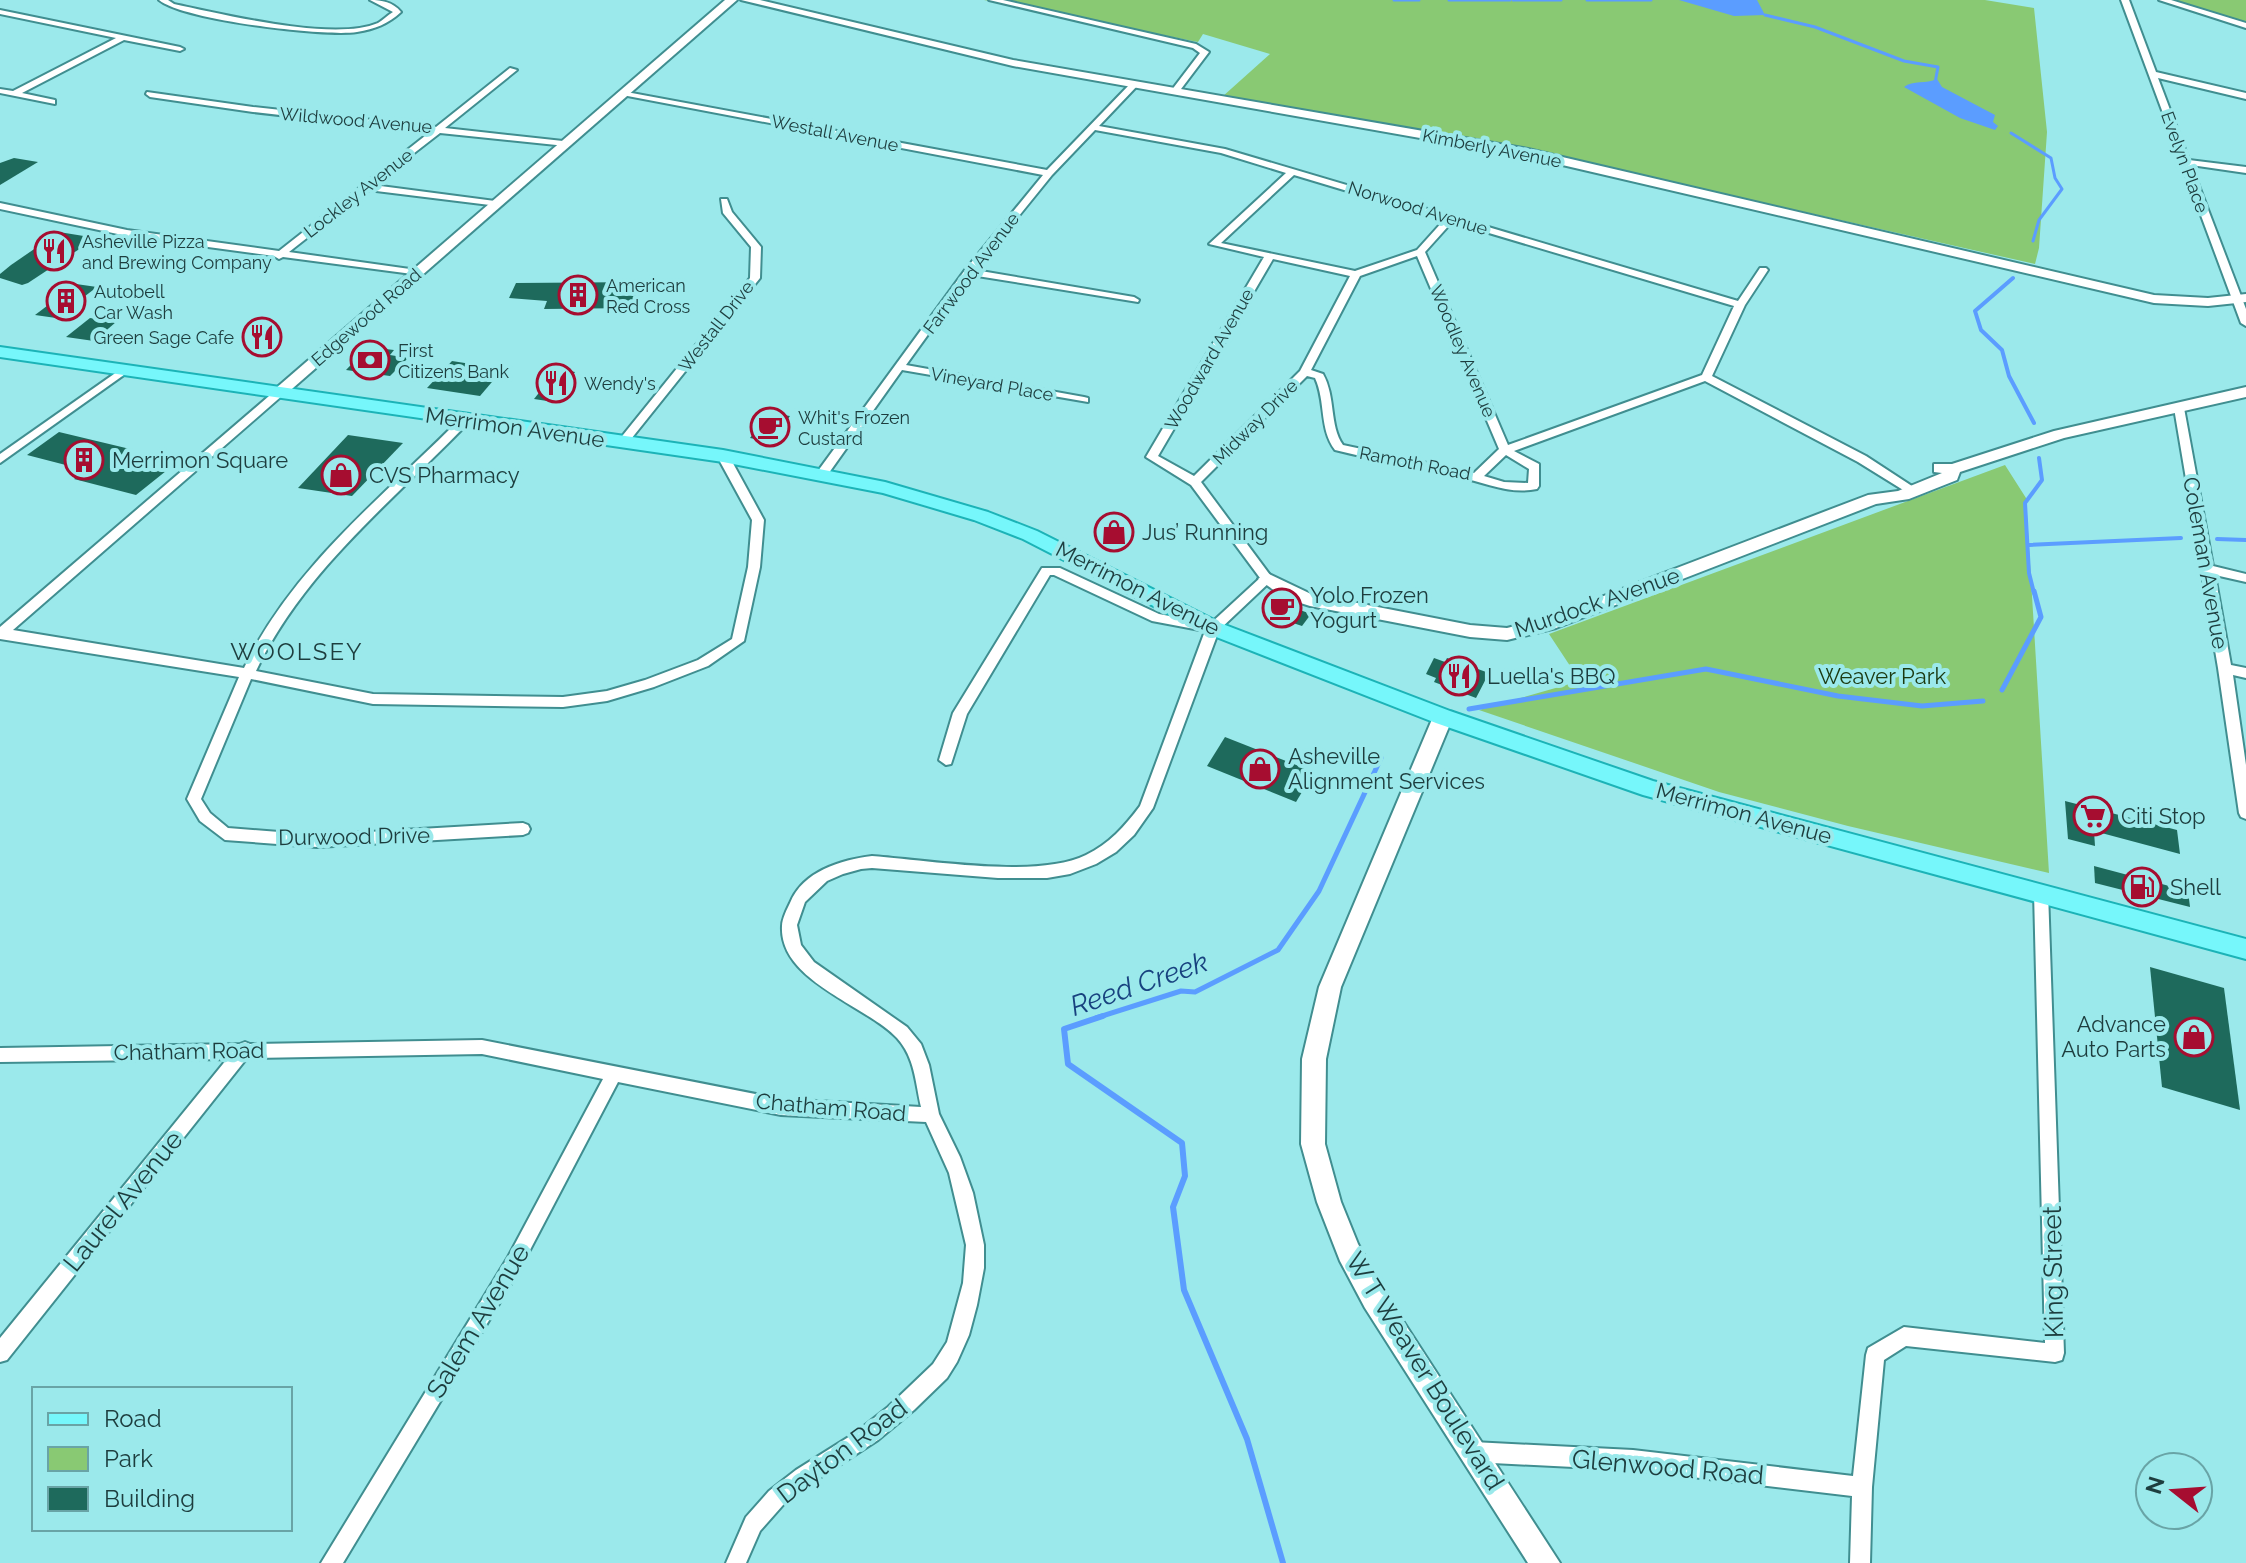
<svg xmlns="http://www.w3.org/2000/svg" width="2246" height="1563" font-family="Raleway,sans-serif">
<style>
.green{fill:#89c973}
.water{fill:#5b9dff}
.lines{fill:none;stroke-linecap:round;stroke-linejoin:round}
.stream-far3{stroke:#5b9dff;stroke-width:3}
.stream-far2{stroke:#5b9dff;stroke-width:4}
.stream-far1{stroke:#5b9dff;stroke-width:5}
.stream{stroke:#5b9dff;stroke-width:6}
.building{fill:#1e6a5c}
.street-casing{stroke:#408e90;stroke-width:4}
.secondary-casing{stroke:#408e90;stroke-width:4}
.primary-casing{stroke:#1cb3b7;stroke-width:4}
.street{fill:#fff;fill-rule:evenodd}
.secondary{fill:#fff;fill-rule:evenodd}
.primary{fill:#76f7fb;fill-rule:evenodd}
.labels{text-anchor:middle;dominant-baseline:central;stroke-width:8;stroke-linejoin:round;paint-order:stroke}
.far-street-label{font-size:18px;fill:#1d3d3e;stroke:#9be9eb}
.far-poi-label{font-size:18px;fill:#1d3d3e;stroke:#9be9eb;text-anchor:start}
.street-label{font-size:22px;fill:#1d3d3e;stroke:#9be9eb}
.poi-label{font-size:22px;fill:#1d3d3e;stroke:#9be9eb;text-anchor:start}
.park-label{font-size:22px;fill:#1b3910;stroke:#9be9eb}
.neighbourhood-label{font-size:24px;letter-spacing:2px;fill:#1d3d3e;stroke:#9be9eb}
.near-street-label{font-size:26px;fill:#1d3d3e;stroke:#9be9eb}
.near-water-label{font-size:28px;font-style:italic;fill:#18427f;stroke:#9be9eb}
</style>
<rect width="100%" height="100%" fill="#9be9eb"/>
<g class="green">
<path d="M984,0H1985L2034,8L2047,132L2039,248L2035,264L1512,146L1222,97L1270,54L1203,34L1198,42Z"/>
<path d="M2173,0H2246V23Z"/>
<path d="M2005,465L2026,498L2049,873L1848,826L1719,792L1479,710L1580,681L1549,634Z"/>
</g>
<g class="water">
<path d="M1679,0H1757L1765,15L1734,16Z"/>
<path d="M1937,79L1942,87L1995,115L1993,122L1998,126L1995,130L1960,118L1904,87C1913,80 1926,84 1937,79Z"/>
</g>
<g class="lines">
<g class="stream-far3">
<path d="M1394,0H1419"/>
<path d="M1449,0H1510"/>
<path d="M1513,0H1561"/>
<path d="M1587,0H1651"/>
<path d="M1765,15L1815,27L1904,61L1938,67L1935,83"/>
<path d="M2011,133L2051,158L2055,178L2062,189L2039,220L2033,241"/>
</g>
<g class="stream-far2">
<path d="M2013,278L1975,311L1981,330L2002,350L2009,376L2034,423"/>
<path d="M2217,539L2246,540"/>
<path d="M2029,545L2181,538"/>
<path d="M2034,593L2029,573L2025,503L2042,480L2039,458"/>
</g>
<g class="stream-far1">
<path d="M2002,690L2041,617L2034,591"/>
<path d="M1469,709L1706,669L1838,696L1922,706L1983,701"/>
<path d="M1096,1018L1181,991L1195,992L1278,950L1319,891L1381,758"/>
</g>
<path class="stream" d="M1103,1016L1064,1029L1068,1064L1182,1143L1185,1176L1173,1207L1184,1290L1247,1439L1283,1563"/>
</g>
<g class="building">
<path d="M14,158L38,162L0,185V163Z"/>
<path d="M59,232L96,238L28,283L22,285L0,278V274L11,265Z"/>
<path d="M646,282L634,308L544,309L547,301L509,298L516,283Z"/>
<path d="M76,284L97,287L56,318L35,315Z"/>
<path d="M90,318L116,322L94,341L66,337Z"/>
<path d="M368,347L394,350L390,355L408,358L390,376L346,370Z"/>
<path d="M452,361L503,369L480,396L427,388Z"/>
<path d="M558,369L575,372L554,402L534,399Z"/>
<path d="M769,413L790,416L771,442L750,438Z"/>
<path d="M59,432L130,449L118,459L166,471L136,495L74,479L85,470L27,455Z"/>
<path d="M348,435L403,443L352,496L298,488Z"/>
<path d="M1275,601L1311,614L1302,626L1266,614Z"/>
<path d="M1434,658L1445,662L1447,658L1489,673L1476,698L1434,682L1436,678L1426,674Z"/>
<path d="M1225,737L1314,772L1296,802L1207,766Z"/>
<path d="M2065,801L2177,830L2180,854L2094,831L2095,846L2068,839Z"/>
<path d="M2094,866L2188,891L2190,907L2095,883Z"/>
<path d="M2150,967L2224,988L2240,1110L2162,1087Z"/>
</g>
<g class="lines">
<g class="street-casing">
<g id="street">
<path d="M159,0H168L174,4C222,14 334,42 378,23C383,20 388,15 393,12L370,0C382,0 393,2 401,12C388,24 375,29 357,32C324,37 183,20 159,0Z"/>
<path d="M989,0H1003L1196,44L1209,52L1178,93H1175L1171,91L1200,53L1193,48Z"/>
<path d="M2121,0H2129L2156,72L2246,93V99L2158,78L2189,160L2246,167V173L2191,165L2246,309V326L2241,323Z"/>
<path d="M2159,0H2171L2246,23V28Z"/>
<path d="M0,10L180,47L184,49L180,51L124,40L22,93L55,100V104L0,93V89L13,91L116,38L0,14Z"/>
<path d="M510,68L517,70L445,128L563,141L566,142V146L440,133L373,185L495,201L500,204L498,206L368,190L289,252L417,270L420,271V275L283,257L279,259L274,256L127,236L0,209V203L127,230L279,251L430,132L253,112L150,97L146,94L147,92L253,107L436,127Z"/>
<path d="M1131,83L1138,85L1099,126L1225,149L1738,301L1760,268H1766L1768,270L1745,305L1712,376L1866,456L1918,490L1916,493H1908L1858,462L1705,381L1514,451L1539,464V486L1537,489C1509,495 1484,482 1458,477C1417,468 1376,460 1335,450C1319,429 1326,402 1315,378L1307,376L1201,482L1273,579L1219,630L1153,808L1134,835L1116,852L1096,864L1070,874L1047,878H998L872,868L861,869L843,874L827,881L805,902L797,925L801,945L814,962L907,1027L921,1044L929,1065L939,1114L960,1157L973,1193L984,1245V1268L977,1305L969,1335L957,1362L947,1378L914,1410L878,1440L810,1484L783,1505L760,1531L746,1563H726L746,1517L769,1491L796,1470L855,1433L888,1407L933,1364L947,1342L963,1283L966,1245L949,1173L926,1122L781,1115L618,1082L520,1269L343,1563H321L508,1257L603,1079L482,1054L247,1058L7,1360L0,1362V1338L227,1059L0,1062V1048L240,1044L245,1042L250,1044L482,1040L781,1099L921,1107C915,1081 915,1058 897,1038C866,1005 779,981 782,926C782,919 787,909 790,903C803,871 841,860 872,856C928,860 1037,879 1086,855C1109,844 1125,826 1140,806L1205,631L1152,621L1054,575H1050L967,714L951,764L946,765L939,760L953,713L1042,568H1060L1159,614L1210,624L1260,578L1191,485L1146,457L1264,257L1209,244L1286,173L1221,153L1095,130L1052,175L975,270L1134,297L1139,300L1138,302L971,275L906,365L1084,397L1088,398V402L902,370L826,477L822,478L816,474L818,471L965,270L1043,175L617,94L621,91L1047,170ZM1294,175L1444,220L1417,250L1355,271L1221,243ZM1452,222L1734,306L1702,375L1508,445L1425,252ZM1417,256L1499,449L1474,473L1343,445C1329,425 1336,397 1323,374L1311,370L1360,276ZM1273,259L1350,276L1300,371L1194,476L1158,456ZM1506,455L1529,469L1528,483L1504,482L1484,476Z"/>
<path d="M721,199H727L732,212L761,247L760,278L627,444H619V440L750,278L751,247L723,213Z"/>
<path d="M124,367L129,370L128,372L0,463V454Z"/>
<path d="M280,389L284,390V394L13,630L244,668C293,566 384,496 462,417H470V421C394,500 304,570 256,671L373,694L563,697L607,691L645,680L698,660L732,639L748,567L752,520L717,456L723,452L729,456L764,520L760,567L744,641L708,666L654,687L607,701L563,707L373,704L251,679L201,799L210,813L228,828L317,835L523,823L528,825L530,829L528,833L523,835L317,847L225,840L200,821L187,799L239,677L0,639V627L276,390Z"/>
<path d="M2179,405L2184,408L2213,566L2246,574V582L2215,575L2231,665L2246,668V678L2233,675L2246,765V819L2241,817L2239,813L2218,668L2174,408Z"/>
<path d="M2041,886L2046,888L2048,892L2064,1353L2062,1360L2055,1362L1906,1346L1884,1360L1872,1487L1870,1563H1850L1852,1496L1633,1470L1473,1462L1466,1459L1463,1452L1466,1445L1473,1442L1633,1450L1853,1476L1866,1355L1868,1348L1904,1327L2045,1343L2034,892L2036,888Z"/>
</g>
</g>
<g class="secondary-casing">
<g id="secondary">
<path d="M725,0H737L285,395H275V389Z"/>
<path d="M741,0H760L1013,60L1528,149L2154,295L2208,298L2246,294V302L2208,306L2154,303L1528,157L1013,66Z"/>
<path d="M2246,387V397L2064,438L1960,472L1957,480L1909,499L1876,504L1556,628L1507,640L1470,637L1310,606L1285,598L1258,579L1267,573L1311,594L1470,625L1507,628L1546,618L1868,495L1898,491L1942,473L1934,472V464H1952L2054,431Z"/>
<path d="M1443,710L1453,717L1341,987L1326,1059L1325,1144L1341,1202L1358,1244L1383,1290L1560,1563H1528L1365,1308L1340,1261L1317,1202L1301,1144L1302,1059L1319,987L1433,717Z"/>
</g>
</g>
<g class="primary-casing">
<path id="primary" d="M0,347L723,450L885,482L988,512L1037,531L1220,623L1450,711L1653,781L2246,939V959L1643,795L1436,723L1206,633L1023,539L974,520L883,493L723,462L0,357Z"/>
</g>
<use href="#street" class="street"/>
<use href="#secondary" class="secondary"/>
<use href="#primary" class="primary"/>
</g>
<defs>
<g id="restaurant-ring" transform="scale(2)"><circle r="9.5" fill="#9be9eb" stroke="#a60d30" stroke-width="1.5"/><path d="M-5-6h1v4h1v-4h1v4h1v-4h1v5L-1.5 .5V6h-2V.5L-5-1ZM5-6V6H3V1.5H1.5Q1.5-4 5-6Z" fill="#a60d30"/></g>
<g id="building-ring" transform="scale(2)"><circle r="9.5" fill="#9be9eb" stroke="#a60d30" stroke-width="1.5"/><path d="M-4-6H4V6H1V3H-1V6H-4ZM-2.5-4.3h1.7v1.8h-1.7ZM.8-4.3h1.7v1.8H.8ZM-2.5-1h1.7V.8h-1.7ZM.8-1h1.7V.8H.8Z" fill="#a60d30"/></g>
<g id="bank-ring" transform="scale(2)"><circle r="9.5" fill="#9be9eb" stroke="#a60d30" stroke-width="1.5"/><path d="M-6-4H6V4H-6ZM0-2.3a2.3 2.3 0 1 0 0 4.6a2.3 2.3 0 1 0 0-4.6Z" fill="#a60d30"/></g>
<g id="cafe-ring" transform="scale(2)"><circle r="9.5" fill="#9be9eb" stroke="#a60d30" stroke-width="1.5"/><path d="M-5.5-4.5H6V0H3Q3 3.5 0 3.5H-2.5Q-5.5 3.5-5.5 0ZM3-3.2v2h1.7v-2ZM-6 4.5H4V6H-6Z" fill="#a60d30"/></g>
<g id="shop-ring" transform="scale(2)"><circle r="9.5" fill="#9be9eb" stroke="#a60d30" stroke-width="1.5"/><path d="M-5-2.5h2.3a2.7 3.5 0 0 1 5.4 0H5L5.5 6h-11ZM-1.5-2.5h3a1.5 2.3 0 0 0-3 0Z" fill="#a60d30"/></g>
<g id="supermarket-ring" transform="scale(2)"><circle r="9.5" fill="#9be9eb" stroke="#a60d30" stroke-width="1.5"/><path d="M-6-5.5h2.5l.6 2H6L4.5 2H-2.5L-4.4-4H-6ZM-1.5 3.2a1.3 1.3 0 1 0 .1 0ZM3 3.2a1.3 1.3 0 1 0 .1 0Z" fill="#a60d30"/></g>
<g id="fuel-ring" transform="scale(2)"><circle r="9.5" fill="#9be9eb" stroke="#a60d30" stroke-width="1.5"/><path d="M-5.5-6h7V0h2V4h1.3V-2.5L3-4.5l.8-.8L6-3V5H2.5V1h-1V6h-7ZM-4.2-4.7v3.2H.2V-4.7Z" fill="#a60d30"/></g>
</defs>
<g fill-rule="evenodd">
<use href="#restaurant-ring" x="54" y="251"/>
<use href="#building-ring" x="578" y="295"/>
<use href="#building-ring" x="66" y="301"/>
<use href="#restaurant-ring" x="262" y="337"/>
<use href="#bank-ring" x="370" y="360"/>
<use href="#restaurant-ring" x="556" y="383"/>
<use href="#cafe-ring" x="770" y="427"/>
<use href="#building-ring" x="84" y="460"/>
<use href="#shop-ring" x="341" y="475"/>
<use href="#shop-ring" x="1114" y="532"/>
<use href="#cafe-ring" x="1282" y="608"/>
<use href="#restaurant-ring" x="1459" y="676"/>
<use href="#shop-ring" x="1260" y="769"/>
<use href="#supermarket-ring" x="2093" y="816"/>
<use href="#fuel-ring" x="2142" y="887"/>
<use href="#shop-ring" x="2194" y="1037"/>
</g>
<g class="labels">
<g class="far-street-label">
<text transform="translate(356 120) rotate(5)">Wildwood Avenue</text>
<text transform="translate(835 133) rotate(11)">Westall Avenue</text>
<text transform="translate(1492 148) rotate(11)">Kimberly Avenue</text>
<text transform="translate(2185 162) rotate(70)">Evelyn Place</text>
<text transform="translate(358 193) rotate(-38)">Lockley Avenue</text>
<text transform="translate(1418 208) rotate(17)">Norwood Avenue</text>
<text transform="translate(971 273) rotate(-53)">Farrwood Avenue</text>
<text transform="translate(366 317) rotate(-41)">Edgewood Road</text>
<text transform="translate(716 326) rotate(-52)">Westall Drive</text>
<text transform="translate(1463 351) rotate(67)">Woodley Avenue</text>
<text transform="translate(1209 359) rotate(-60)">Woodward Avenue</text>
<text transform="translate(992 384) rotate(10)">Vineyard Place</text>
<text transform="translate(1255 422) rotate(-45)">Midway Drive</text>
<text transform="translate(1415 463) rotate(11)">Ramoth Road</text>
</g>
<g class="far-poi-label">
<text x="82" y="241">Asheville Pizza<tspan x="82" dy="21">and Brewing Company</tspan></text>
<text x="606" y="285">American<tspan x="606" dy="21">Red Cross</tspan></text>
<text x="94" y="291">Autobell<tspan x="94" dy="21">Car Wash</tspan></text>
<text x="234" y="337" text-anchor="end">Green Sage Cafe</text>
<text x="398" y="350">First<tspan x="398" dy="21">Citizens Bank</tspan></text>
<text x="584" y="383">Wendy's</text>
<text x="798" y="417">Whit's Frozen<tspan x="798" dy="21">Custard</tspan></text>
</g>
<g class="street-label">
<text transform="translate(515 427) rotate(8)">Merrimon Avenue</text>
<text transform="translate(2206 563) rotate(80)">Coleman Avenue</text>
<text transform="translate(1138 588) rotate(27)">Merrimon Avenue</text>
<text transform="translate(1597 602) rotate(-19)">Murdock Avenue</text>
<text transform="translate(1744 813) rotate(15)">Merrimon Avenue</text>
<text transform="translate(354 836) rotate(-1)">Durwood Drive</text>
<text transform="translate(189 1051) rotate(-1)">Chatham Road</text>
<text transform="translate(831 1107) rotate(5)">Chatham Road</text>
</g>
<g class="poi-label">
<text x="112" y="460">Merrimon Square</text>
<text x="369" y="475">CVS Pharmacy</text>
<text x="1142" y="532">Jus’ Running</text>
<text x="1310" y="595">Yolo Frozen<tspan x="1310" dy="25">Yogurt</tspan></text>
<text x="1487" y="676">Luella's BBQ</text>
<text x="1288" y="756">Asheville<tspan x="1288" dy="25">Alignment Services</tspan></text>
<text x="2121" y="816">Citi Stop</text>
<text x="2170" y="887">Shell</text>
<text x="2166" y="1024" text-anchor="end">Advance<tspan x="2166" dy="25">Auto Parts</tspan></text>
</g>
<g class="park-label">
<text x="1882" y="676">Weaver Park</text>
</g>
<g class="neighbourhood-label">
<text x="297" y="651">WOOLSEY</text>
</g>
<g class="near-street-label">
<text transform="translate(123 1201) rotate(-51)">Laurel Avenue</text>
<text transform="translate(2053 1272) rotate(-91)">King Street</text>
<text transform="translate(478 1321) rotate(-59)">Salem Avenue</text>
<text transform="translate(1425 1371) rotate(58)">W T Weaver Boulevard</text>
<text transform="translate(842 1451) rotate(-37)">Dayton Road</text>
<text transform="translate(1668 1467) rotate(5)">Glenwood Road</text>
</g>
<g class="near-water-label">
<text transform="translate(1139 984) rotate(-19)">Reed Creek</text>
</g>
</g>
<rect x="32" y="1387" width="260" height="144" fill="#9be9eb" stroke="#69a4a6" stroke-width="2"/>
<rect x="48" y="1413" width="40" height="12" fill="#76f7fb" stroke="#69a4a6" stroke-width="2"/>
<text x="104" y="1427" font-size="24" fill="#1d3d3e">Road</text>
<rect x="48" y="1447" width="40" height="24" fill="#89c973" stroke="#69a4a6" stroke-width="2"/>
<text x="104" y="1467" font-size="24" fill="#1d3d3e">Park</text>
<rect x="48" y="1487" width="40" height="24" fill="#1e6a5c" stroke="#69a4a6" stroke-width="2"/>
<text x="104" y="1507" font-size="24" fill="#1d3d3e">Building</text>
<g transform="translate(2174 1491) rotate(287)"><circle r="38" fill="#9be9eb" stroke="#69a4a6" stroke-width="2"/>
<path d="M0-6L14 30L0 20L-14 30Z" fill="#a60d30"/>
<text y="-12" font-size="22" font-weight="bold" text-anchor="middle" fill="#1d3d3e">N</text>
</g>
</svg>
